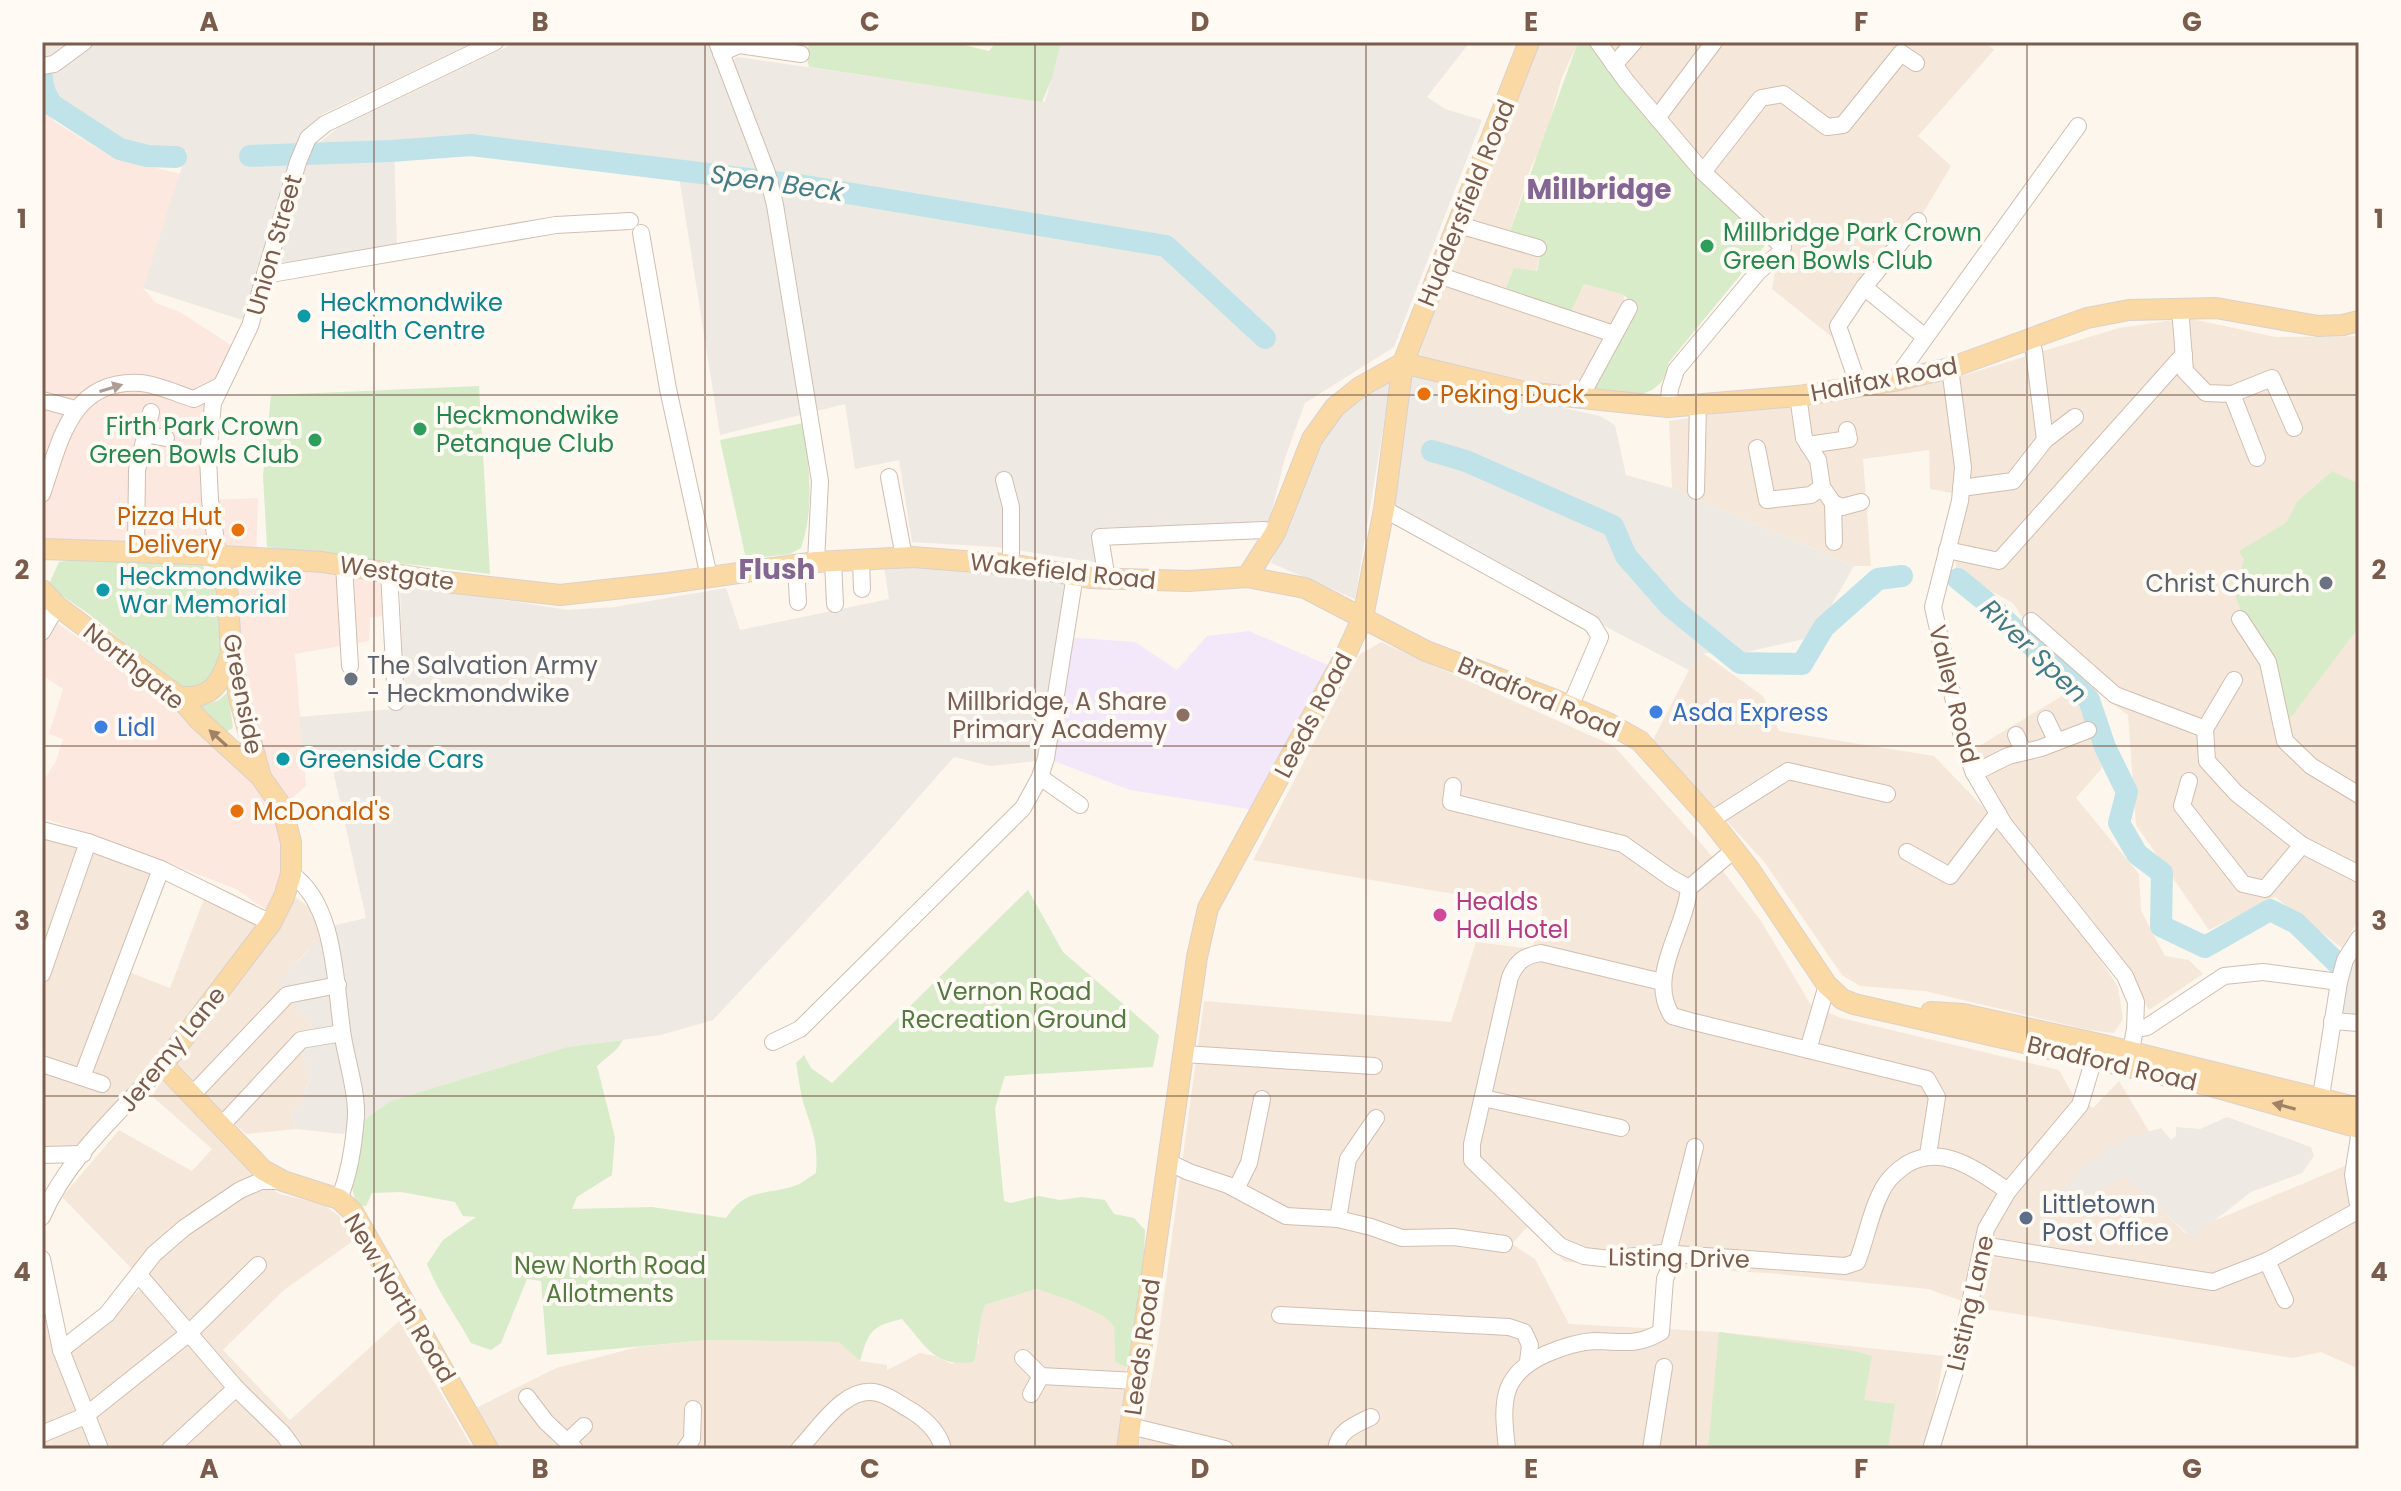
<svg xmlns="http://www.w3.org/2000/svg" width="2401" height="1491" font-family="Poppins,sans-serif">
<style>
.residential{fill:#f5e8da}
.commercial{fill:#fde8e0}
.industrial{fill:#efe9e4}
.education{fill:#f3e8fa}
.green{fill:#d8ecc9}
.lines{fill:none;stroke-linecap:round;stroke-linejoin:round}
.river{stroke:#bfe3e8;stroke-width:22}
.minor-casing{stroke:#d1beb0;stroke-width:18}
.major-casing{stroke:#dad1cd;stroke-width:22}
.minor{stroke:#fff;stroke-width:16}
.major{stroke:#fbd9a5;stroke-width:20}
.oneway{fill:#af9d94}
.oneway2{fill:#a18267}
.grid{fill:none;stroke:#7a5c4d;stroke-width:2;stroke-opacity:0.55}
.leisure-dot{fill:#2e9e5b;stroke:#fffaf3;stroke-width:3}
.culture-dot{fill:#0f9aa8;stroke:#fffaf3;stroke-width:3}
.food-dot{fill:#e8710a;stroke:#fffaf3;stroke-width:3}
.worship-dot{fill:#6b7280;stroke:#fffaf3;stroke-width:3}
.shop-dot{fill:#3f7fe0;stroke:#fffaf3;stroke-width:3}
.education-dot{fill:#8d6e63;stroke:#fffaf3;stroke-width:3}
.hotel-dot{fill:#d1479c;stroke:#fffaf3;stroke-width:3}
.service-dot{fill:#5c6f8a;stroke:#fffaf3;stroke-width:3}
.labels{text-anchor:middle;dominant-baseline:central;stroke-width:8;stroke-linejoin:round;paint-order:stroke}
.street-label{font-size:24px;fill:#7a5c4d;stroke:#fffaf3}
.leisure-label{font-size:24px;fill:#27864d;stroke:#fffaf3;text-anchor:start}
.culture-label{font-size:24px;fill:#0d838f;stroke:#fffaf3;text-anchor:start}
.food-label{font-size:24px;fill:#c56008;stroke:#fffaf3;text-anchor:start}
.worship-label{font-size:24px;fill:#5b616d;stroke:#fffaf3;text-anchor:end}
.education-label{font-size:24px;fill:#785e54;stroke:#fffaf3;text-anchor:end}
.shop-label{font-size:24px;fill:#366cbe;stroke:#fffaf3;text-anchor:start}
.hotel-label{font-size:24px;fill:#b23c85;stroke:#fffaf3;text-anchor:start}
.park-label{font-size:24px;fill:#537a41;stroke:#fffaf3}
.service-label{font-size:24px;fill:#4e5e75;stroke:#fffaf3;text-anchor:start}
.water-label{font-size:26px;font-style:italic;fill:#437c86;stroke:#fffaf3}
.quarter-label{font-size:28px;font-weight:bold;fill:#846695;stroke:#fffaf3}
.neatline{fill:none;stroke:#7a5c4d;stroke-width:3}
.grid-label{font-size:26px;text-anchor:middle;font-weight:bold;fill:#7a5c4d}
</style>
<rect width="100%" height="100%" fill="#fdf6ec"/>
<g class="residential">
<path d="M1540,42H1578L1561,80L1544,142L1531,167L1506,242L1541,251L1536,271L1514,269L1500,298L1570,314L1584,284L1624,295L1626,311L1578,396L1407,361L1502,125Z"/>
<path d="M1601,42H1984L1994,50L1918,136L1951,166L1897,257L1838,342L1772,289L1781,237L1702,167Z"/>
<path d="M2187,318L2276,337L2359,336V919L2342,948L2275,897L2209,930L2136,825L2128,715L2097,692L2095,729L2102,768L2076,798L2139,874L2141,911L2165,956L2189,960L2203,974L2149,1010L2106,938L2045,860L2000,811L1971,751L2070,691L2013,603L1956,572L1952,493L1930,489L1929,450L1863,459L1871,566H1854L1672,488L1669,421L1961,376L2119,328Z"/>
<path d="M1381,642L1614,746L1706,849L1761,921L1811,1005L1841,1018L2059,1070L2073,1095L2093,1108L2119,1081L2150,1133L2110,1158L2185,1233L2359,1160V1369L2321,1352L2293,1358L1985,1309L1928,1289L1768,1273L1565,1262L1528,1226L1512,1244L1535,1259L1569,1324L1719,1332L1944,1356L1933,1416L1923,1449H1139L1157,1347L1204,1001L1451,1022L1476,942L1532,949L1543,909L1253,860L1359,655Z"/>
<path d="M1703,653L1763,696L1779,731L1934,756L1984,808L2026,866L2086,937L2118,987L2123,1019L2114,1033L2089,1030L1925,991L1860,986L1842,975L1765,863L1653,740L1689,670Z"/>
<path d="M42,834L99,852L151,874L116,967L170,988L205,896L255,922L258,928L192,1017L146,1067L88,1145L42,1147Z"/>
<path d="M294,896L315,912L320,941L306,952L278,983L311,1024L301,1050L310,1078L302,1100L291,1116L296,1129L246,1134L173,1065Z"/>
<path d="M163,1079L252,1170L279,1194L322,1204L338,1215L356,1239L284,1290L223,1350L290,1420L399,1321L473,1449H108L70,1351L142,1288L133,1270L62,1197L119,1130L192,1171L212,1149L152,1096Z"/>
<path d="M42,1288L61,1373L94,1449H42Z"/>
<path d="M1036,1289L1069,1300L1105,1317L1114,1327L1115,1362L1126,1367L1122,1417L1117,1449H497L474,1409L556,1368L638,1347L708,1340L840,1342L860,1361L887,1365V1370L920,1353L935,1356L952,1364L979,1343L978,1325L985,1305Z"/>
</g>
<path class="commercial" d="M42,107L55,122L112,157L181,174L143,288L156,303L180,312L240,351L220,386L210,500L258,498L256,565L385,577L386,615L370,618L369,641L295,654L306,786L282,807L291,874L268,911L236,889L101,837L42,818V783L56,761L63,739L49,734L63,689L42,675V641L56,622L248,757L220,556H42Z"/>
<g class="industrial">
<path d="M42,42H474L323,114L300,133L298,139L316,145L338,128L517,42H709L718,66L738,57L1045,102L1061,42H1470L1427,97L1445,109L1482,120L1394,347L1305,403L1285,458L1269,522L1098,528L1099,563L996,547L912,542L899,460L855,469L845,404L720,435L677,164L597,151L517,142L427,141L391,143L394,144L397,247L281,263L261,260L242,320L143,288L187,151H138L57,104L50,65L42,66Z"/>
<path d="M1389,374L1390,386L1355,599L1271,563L1300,488L1326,429L1339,409Z"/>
<path d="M1412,374L1600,416L1615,425L1626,475L1672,488L1854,566L1813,637L1738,654L1703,653L1689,670L1612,630L1391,506Z"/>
<path d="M964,565L1071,579L1055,759L990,766L954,757L873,849L713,1020L661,1035L567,1047L392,1101L343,1134L296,1129L291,1116L302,1100L310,1079L301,1050L311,1024L277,983L332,926L366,918L332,766H305L299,717L404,708L400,587L434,589L568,610L614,607L726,588L740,630L889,599L884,566Z"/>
<path d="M2359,947V1017L2338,1016L2347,977Z"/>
<path d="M2227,1117L2311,1147L2314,1156L2302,1173L2251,1192L2192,1238L2125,1176L2068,1209L2056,1197L2090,1160L2124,1139L2161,1128L2171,1140L2176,1136V1127L2200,1129Z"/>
</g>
<path class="education" d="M1249,631L1337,669L1261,811L1130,790L1046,758L1065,637L1135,642L1177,670L1207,636Z"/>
<g class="green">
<path d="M809,42H952L989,51L996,42H1061L1052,78L1042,102L809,67L807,59Z"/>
<path d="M1578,42H1594L1770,239L1669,362C1667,368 1666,377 1662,381C1646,402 1608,398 1585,397L1631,302L1624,295L1584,284L1570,314L1504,291L1514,268L1537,271L1541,251L1507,239Z"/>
<path d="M479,386L490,574L267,547L263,476L271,395Z"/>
<path d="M803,423C809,466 815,507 801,548L790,554L746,559L720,440Z"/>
<path d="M2332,471L2359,484V627L2288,721L2276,660L2243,617L2234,592L2244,560L2239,551L2286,523L2297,502Z"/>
<path d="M71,560L202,564C208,575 218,588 220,599C225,625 224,660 211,683L184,690L89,614L48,586L59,562Z"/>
<path d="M228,692L233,728L223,733L197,708L219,700Z"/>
<path d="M1028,890L1063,952L1159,1035L1153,1067L1005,1076L995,1108L1004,1201L1011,1203L1039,1196L1060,1200L1082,1197L1105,1200L1114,1214L1134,1218L1145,1230L1142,1305L1135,1361L1126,1367L1115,1362L1114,1327L1105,1317L1069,1300L1036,1289L985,1305C978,1324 979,1342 974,1362C933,1367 927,1347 902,1319C871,1326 869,1331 860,1361L839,1342L708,1340L547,1355L541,1281L527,1279L501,1343L491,1350L471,1343C456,1316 438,1292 427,1264L443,1240L476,1217L463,1216L455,1202L401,1192L372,1193L366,1206L356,1205L351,1183L358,1124L391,1101L567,1047L623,1040L617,1049L597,1066L615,1137L612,1175L577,1197L572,1209L652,1207L726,1218C747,1187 763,1196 794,1186C802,1184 809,1177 816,1173C818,1144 814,1135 805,1108C800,1094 799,1078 796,1063L804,1055L811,1068L832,1083Z"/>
<path d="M1719,1332L1854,1351L1872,1356L1864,1400L1895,1404L1888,1449H1708Z"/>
</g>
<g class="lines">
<g class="river">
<path d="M42,78L44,91L52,105L120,149L147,156L176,157"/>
<path d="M250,156L391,151L471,145L799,185L1166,246L1265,338"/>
<path d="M1432,451L1466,461L1613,526L1626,556L1670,606L1740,663L1802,664L1824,627L1878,579L1902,576"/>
<path d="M1958,579L1984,600L2089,700L2105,747L2127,792L2119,823L2137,854L2162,873L2161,926L2205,947L2270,910L2296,923L2337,963"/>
</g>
<g class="minor-casing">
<g id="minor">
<path d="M717,42L767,173L775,205L820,481L816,562"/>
<path d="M1598,42L1626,81L1703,172L1783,247L1782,251L1758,272L1676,370L1670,389L1668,407"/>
<path d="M721,53L739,45L801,54"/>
<path d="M1614,65L1634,42"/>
<path d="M42,66L54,64L84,42"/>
<path d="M1657,118L1714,42"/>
<path d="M1703,172L1761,98L1783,94L1827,127L1843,125L1901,53L1916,63"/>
<path d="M1459,225L1538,248"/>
<path d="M641,233L668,389L709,577"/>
<path d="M265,275L556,225L630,221"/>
<path d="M1438,275L1614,334"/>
<path d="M1864,287L1925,337"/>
<path d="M2180,308L2185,371L2206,393L2232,394L2272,378L2294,428"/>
<path d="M2029,339L2034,351L2045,440"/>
<path d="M1950,368L1963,467L1960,501L1933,607L1964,746L1974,773L2004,824L2125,976L2136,1002L2135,1029L2129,1061"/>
<path d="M1894,381L2078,126"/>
<path d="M1859,387L1838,326L1864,287L1918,221"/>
<path d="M2232,394L2257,458"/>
<path d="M1798,396L1804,438L1818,460L1822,487L1833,503L1834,542"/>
<path d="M1580,398L1629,308"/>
<path d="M42,400L75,409"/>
<path d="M145,434L166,438"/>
<path d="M1808,445L1849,439L1847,430"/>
<path d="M1757,448L1767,500L1811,495L1822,487"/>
<path d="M889,477L904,557"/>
<path d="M1004,480L1011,507V564"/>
<path d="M1961,488L2013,481L2045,440L2075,417"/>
<path d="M1696,491L1698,405"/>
<path d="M42,494C60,442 70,379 140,383C157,384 177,394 194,399L220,386"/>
<path d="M1833,503L1842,507L1861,502"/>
<path d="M1384,509L1592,624L1600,637L1570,707"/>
<path d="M1947,550L1999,561L2184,354"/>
<path d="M136,551L137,470L151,412"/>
<path d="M218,555L210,500L208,457L213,403L250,326L298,162L308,138L325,124L495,42"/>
<path d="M861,560L862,589"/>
<path d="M833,561L835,604"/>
<path d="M344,565L350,666"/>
<path d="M796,565L798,602"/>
<path d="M389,573L396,702"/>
<path d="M1107,579L1100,537L1264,530L1275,533"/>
<path d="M2240,619L2268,662L2285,741L2311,766L2359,795"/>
<path d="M2031,621L2115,695L2205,729"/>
<path d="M42,632L57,606"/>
<path d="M2234,680L2205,729L2207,761L2236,793L2302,845L2359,874"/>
<path d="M2046,719L2057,742"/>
<path d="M2016,735L2023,751"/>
<path d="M1974,773L2008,756L2041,748L2088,730"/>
<path d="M1040,777L1080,805"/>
<path d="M2189,781L2182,806L2243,884L2265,889L2302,845"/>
<path d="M1453,786L1451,802L1623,844L1671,878L1689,888"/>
<path d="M1711,820L1788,771L1887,794"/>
<path d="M42,830L88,842L161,869L271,923"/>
<path d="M1734,850L1689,888C1686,929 1646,976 1672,1016L1690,1021L1927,1079L1937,1097L1928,1155"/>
<path d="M1907,852L1950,876L1998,813"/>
<path d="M291,874C337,904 335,988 343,1037C347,1062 357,1091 356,1116C354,1144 350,1173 339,1199"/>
<path d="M42,974L88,842"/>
<path d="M1662,982L1541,953C1524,956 1517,961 1510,977L1472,1144V1160L1560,1246L1584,1256L1611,1259L1662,1253L1845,1266L1857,1262C1867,1237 1871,1208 1885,1185C1891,1176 1898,1170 1907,1164C1943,1143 1978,1171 2008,1191"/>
<path d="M2332,1021L2359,1023"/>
<path d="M2135,1029L2147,1027L2224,976L2263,972L2339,982"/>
<path d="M773,1042L800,1029L1023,808L1040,777L1046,758L1075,575"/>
<path d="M1808,1050L1827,985"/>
<path d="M1184,1054L1374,1066"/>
<path d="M42,1064L102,1084"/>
<path d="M82,1077L161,869"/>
<path d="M192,1095L287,995L338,985"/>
<path d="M1483,1098L1621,1128"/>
<path d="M2319,1109L2339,982L2345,960L2359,938"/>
<path d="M221,1126L301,1040L342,1033"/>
<path d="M2359,1137L2353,1175L2359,1211"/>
<path d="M42,1155L83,1154"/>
<path d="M1168,1162L1189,1172L1228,1185L1286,1216L1338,1219L1371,1227L1402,1238L1454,1237L1504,1244"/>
<path d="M1236,1189L1249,1163L1262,1099"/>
<path d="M42,1217C67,1158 121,1111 163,1065"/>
<path d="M1338,1219L1348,1159L1376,1118"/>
<path d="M1982,1245L2213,1282L2267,1261L2359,1210"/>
<path d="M1668,1253L1695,1147"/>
<path d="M42,1259L61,1350L100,1449"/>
<path d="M2267,1261L2285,1300"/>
<path d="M139,1275L236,1388L283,1434L294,1449"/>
<path d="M1280,1315L1509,1327L1524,1332L1530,1345L1528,1362"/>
<path d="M61,1350L107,1314L154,1254L184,1228L240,1190L261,1181H282"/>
<path d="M1023,1358L1041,1376L1137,1381"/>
<path d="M1031,1394L1041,1376"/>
<path d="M527,1397L546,1422L575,1449"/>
<path d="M1130,1426L1225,1449"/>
<path d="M42,1434L85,1416L188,1334L258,1265"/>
<path d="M568,1441L584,1426"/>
<path d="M170,1449L236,1388"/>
<path d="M685,1449L692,1439L693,1409"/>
<path d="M799,1449C818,1430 845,1384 878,1393C890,1396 901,1405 912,1411C926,1420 939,1432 943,1449"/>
<path d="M1336,1449C1339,1430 1355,1425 1371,1417"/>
<path d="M1507,1449C1502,1404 1499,1375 1546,1354C1560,1348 1578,1342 1594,1341C1622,1341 1635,1347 1661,1332L1665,1279L1675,1255"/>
<path d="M1651,1449L1664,1367"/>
<path d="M1931,1449L1956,1368L1986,1229L2008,1191L2080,1105L2097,1049"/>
</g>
</g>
<g class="major-casing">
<g id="major">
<path d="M1403,363L1525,392L1668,407L1798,396L1894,381L1950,368L2087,318L2129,310L2216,308L2318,326L2343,325L2359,321"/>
<path d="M42,549L193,554L322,562L446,582L560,595L668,583L816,562L912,557L1016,565L1090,578L1188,581L1247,577L1305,588L1426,651L1553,699L1608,723L1640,741L1711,820L1750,870L1827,985L1842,999L1854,1004L2207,1085L2359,1128"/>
<path d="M218,555L228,595L231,654L240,701L260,774"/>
<path d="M1247,577L1275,533L1312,439L1335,407L1360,387L1403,363"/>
<path d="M42,590L57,606L179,697L199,720L260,776L282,807L291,842V874L284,897L271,923L163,1065L263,1170L283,1181L339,1199L353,1212L488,1449"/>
<path d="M179,697C214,699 220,683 231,654"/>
<path d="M1931,1012L1963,1014L2099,1044L2359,1108"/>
<path d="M1127,1449L1197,957L1208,908L1345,656L1363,617L1384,509L1403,363L1529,42"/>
</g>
</g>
<use href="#minor" class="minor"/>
<use href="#major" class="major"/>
</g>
<defs><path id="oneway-solid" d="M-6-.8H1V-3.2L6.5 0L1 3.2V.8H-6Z" transform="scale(2)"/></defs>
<use class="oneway" href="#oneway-solid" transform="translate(111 388) rotate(-17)"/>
<g class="oneway2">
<use href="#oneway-solid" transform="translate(218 738) rotate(-138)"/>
<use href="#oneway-solid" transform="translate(2284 1106) rotate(-165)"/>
</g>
<path class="grid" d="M374,42V1449M705,42V1449M1035,42V1449M1366,42V1449M1696,42V1449M2027,42V1449M42,395H2359M42,746H2359M42,1096H2359"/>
<g class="leisure-dot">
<circle cx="1707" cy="246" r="8"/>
<circle cx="420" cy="429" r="8"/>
<circle cx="315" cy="440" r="8"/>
</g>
<g class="culture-dot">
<circle cx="304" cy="316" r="8"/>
<circle cx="103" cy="590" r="8"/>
<circle cx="283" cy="759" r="8"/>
</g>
<g class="food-dot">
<circle cx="1424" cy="394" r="8"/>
<circle cx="238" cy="530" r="8"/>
<circle cx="237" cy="811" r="8"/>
</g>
<g class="worship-dot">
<circle cx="2326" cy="583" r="8"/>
<circle cx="351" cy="679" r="8"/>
</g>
<g class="shop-dot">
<circle cx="1656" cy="712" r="8"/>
<circle cx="101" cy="727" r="8"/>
</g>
<circle class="education-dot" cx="1183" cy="715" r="8"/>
<circle class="hotel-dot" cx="1440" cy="915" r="8"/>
<circle class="service-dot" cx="2026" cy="1218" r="8"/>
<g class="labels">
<g class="street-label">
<text transform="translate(1466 203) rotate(-68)">Huddersfield Road</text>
<text transform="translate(274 245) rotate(-74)">Union Street</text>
<text transform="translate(1884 379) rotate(-11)">Halifax Road</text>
<text transform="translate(1063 571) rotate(6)">Wakefield Road</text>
<text transform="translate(397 573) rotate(9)">Westgate</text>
<text transform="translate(134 666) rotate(39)">Northgate</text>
<text transform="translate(243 694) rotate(79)">Greenside</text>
<text transform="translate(1954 694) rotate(76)">Valley Road</text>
<text transform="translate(1539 697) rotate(23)">Bradford Road</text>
<text transform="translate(1313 715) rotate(-62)">Leeds Road</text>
<text transform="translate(172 1049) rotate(-51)">Jeremy Lane</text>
<text transform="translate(2112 1063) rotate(13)">Bradford Road</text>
<text transform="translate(1679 1258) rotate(1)">Listing Drive</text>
<text transform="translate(400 1298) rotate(59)">New North Road</text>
<text transform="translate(1970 1303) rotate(-77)">Listing Lane</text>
<text transform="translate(1142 1347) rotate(-82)">Leeds Road</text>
</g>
<g class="leisure-label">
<text x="1723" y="232">Millbridge Park Crown<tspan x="1723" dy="28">Green Bowls Club</tspan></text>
<text x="436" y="415">Heckmondwike<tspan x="436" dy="28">Petanque Club</tspan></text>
<text x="299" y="426" text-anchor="end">Firth Park Crown<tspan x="299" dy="28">Green Bowls Club</tspan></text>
</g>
<g class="culture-label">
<text x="320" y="302">Heckmondwike<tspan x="320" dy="28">Health Centre</tspan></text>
<text x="119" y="576">Heckmondwike<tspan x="119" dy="28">War Memorial</tspan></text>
<text x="299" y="759">Greenside Cars</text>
</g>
<g class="food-label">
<text x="1440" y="394">Peking Duck</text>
<text x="222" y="516" text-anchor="end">Pizza Hut<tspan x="222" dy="28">Delivery</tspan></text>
<text x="253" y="811">McDonald's</text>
</g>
<g class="worship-label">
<text x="2310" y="583">Christ Church</text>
<text x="367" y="665" text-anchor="start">The Salvation Army<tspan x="367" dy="28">- Heckmondwike</tspan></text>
</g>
<g class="education-label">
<text x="1167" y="701">Millbridge, A Share<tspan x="1167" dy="28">Primary Academy</tspan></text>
</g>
<g class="shop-label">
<text x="1672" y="712">Asda Express</text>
<text x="117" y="727">Lidl</text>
</g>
<g class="hotel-label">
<text x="1456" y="901">Healds<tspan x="1456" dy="28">Hall Hotel</tspan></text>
</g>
<g class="park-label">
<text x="1014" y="991">Vernon Road<tspan x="1014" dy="28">Recreation Ground</tspan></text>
<text x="610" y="1265">New North Road<tspan x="610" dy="28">Allotments</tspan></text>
</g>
<g class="service-label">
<text x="2042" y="1204">Littletown<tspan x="2042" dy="28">Post Office</tspan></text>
</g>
<g class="water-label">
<text transform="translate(777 183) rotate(8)">Spen Beck</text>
<text transform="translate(2034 651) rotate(44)">River Spen</text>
</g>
<g class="quarter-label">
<text x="1599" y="189">Millbridge</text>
<text x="777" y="569">Flush</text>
</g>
</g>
<rect width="2401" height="1491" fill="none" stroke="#fffaf3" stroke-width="88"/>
<rect x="44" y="44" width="2313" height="1403" class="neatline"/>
<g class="grid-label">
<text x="209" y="31">A</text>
<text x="540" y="31">B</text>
<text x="870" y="31">C</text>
<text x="1200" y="31">D</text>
<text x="1531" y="31">E</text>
<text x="1861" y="31">F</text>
<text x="2192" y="31">G</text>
<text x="22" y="228">1</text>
<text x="2379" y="228">1</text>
<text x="22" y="579">2</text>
<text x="2379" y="579">2</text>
<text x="22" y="930">3</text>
<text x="2379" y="930">3</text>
<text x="22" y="1281">4</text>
<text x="2379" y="1281">4</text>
<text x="209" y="1478">A</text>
<text x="540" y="1478">B</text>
<text x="870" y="1478">C</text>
<text x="1200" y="1478">D</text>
<text x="1531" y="1478">E</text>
<text x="1861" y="1478">F</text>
<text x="2192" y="1478">G</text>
</g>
</svg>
